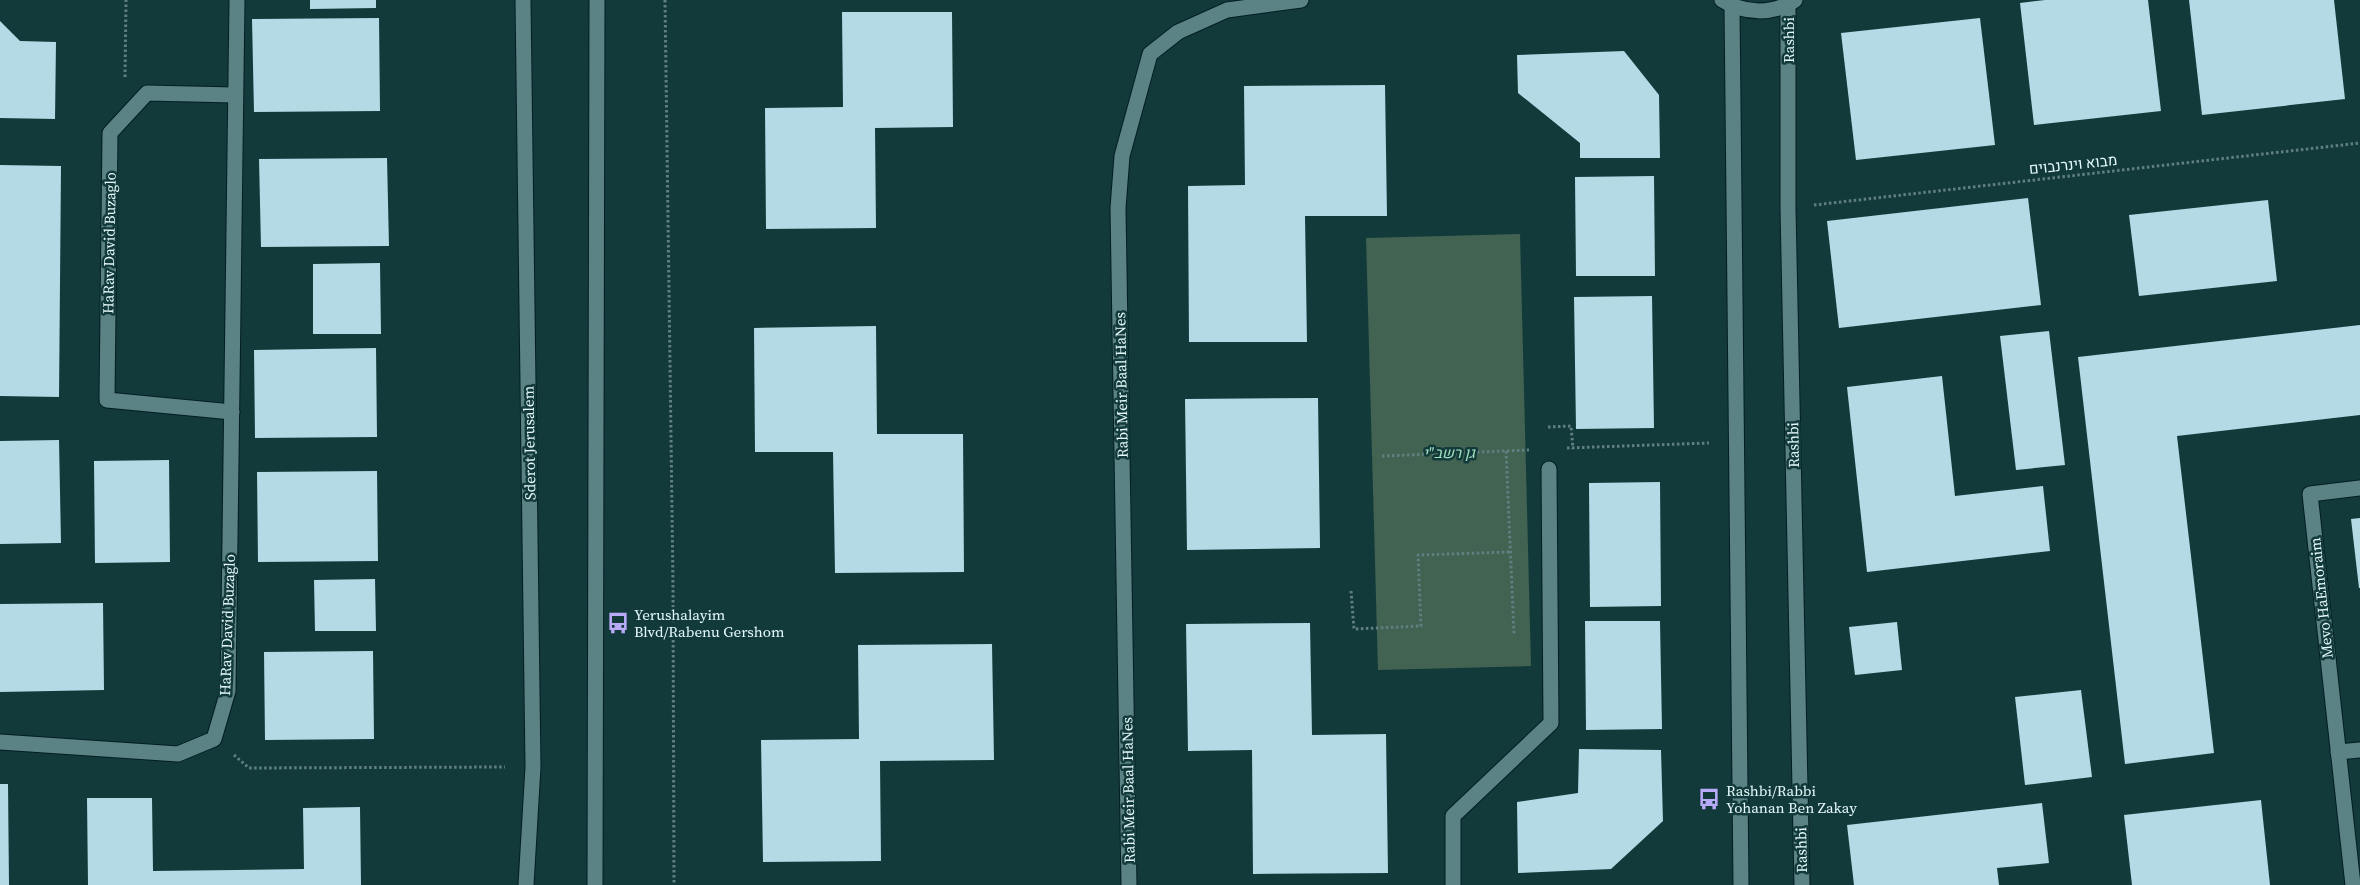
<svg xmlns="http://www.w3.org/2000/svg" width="2360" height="885" font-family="'Source Serif 4',Heebo,serif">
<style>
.green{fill:#426252}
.building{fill:#b3dae5}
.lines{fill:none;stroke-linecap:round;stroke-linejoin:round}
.street-casing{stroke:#021f21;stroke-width:17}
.secondary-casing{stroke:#021f21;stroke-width:17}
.path{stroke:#5f7f80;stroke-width:3;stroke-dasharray:2.5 2.5;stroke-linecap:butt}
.street{stroke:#5b8284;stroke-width:15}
.secondary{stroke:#5b8284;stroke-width:15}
.labels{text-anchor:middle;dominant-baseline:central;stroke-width:5;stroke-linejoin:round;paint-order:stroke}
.street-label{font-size:15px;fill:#e4f9fa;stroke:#133a3b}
.park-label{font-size:15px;font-style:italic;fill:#a0e0c0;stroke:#133a3b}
.poi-label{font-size:15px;fill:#e4f9fa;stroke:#133a3b;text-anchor:start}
</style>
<rect width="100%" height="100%" fill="#133a3b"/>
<path class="green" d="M1520,234L1531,666L1378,670L1366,238Z"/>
<g class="building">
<path d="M310,0H376V8L310,9Z"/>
<path d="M2045,0H2148L2161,111L2034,125L2020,3Z"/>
<path d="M2189,0H2334L2345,99L2202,115Z"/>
<path d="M842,12H952L953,127L875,128L876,228L766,229L765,108L843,107Z"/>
<path d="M379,18L380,111L254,112L252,19Z"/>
<path d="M1980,18L1995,145L1856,160L1841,33Z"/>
<path d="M0,21L20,41L56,42L55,119L0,118Z"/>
<path d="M1624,51L1659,95L1660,158H1580V143L1518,93L1517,55Z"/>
<path d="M1385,85L1387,216H1305L1307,342H1189L1188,186L1245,185L1244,86Z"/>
<path d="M387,158L389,246L261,247L259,159Z"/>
<path d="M0,165L61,166L59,397L0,396Z"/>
<path d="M1654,176L1655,276H1576L1575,177Z"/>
<path d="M2028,198L2041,305L1839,328L1827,221Z"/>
<path d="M2268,200L2277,281L2139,296L2129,215Z"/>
<path d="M380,263L381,334H313V264Z"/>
<path d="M1652,296L1654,428L1576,429L1574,297Z"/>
<path d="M2360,325V415L2177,436L2214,753L2125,764L2078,357Z"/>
<path d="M876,326L877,434H963L964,572L835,573L833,452H755L754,328Z"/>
<path d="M2049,331L2065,465L2016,470L2000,336Z"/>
<path d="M376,348L377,437L255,438L254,350Z"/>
<path d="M1942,376L1955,496L2043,486L2050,551L1867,572L1847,387Z"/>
<path d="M1318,398L1320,548L1187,550L1185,399Z"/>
<path d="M59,440L61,543L0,544V441Z"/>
<path d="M169,460L170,562L95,563L94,461Z"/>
<path d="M377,471L378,561L258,562L257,472Z"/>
<path d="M1660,482L1661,606L1590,607L1589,483Z"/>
<path d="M2360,518V588H2359L2351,519Z"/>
<path d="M375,579L376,631H315L314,580Z"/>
<path d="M103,603L104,690L0,692V604Z"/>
<path d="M1585,621H1660L1662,729L1586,730Z"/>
<path d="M1897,622L1902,670L1855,675L1849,627Z"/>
<path d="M1310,623L1312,735L1386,734L1388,873L1253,874L1252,750L1188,751L1186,624Z"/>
<path d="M992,644L994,760L880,761L881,861L763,862L761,740L859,739L858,645Z"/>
<path d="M373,651L374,739L265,740L264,652Z"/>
<path d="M2081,690L2092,777L2025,785L2015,697Z"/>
<path d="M1579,749L1661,750L1663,821L1611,869L1518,873L1517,802L1578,793Z"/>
<path d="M0,784H8L9,885H0Z"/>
<path d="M87,798H152L153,871L304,869L303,808L360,807L361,885H88Z"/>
<path d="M2261,800L2270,885H2132L2124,815Z"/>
<path d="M2042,803L2049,863L1997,868L1999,885H1854L1847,825Z"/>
</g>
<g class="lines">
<g class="street-casing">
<g id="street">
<path d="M232,412L107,400L110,133L147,93L235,95"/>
<path d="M0,742L178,754L214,739L228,691L237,0"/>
<path d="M2338,752L2360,750"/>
<path d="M1129,885L1118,208L1122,156L1150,54L1178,32L1227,10L1301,0"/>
<path d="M1453,885V816L1551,723L1549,469"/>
<path d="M2353,885L2310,494L2360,488"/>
</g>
</g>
<g class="secondary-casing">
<g id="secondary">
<path d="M523,0L533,767L526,885"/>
<path d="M1722,0C1744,14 1773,15 1795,0"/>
<path d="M1788,5V208L1802,885"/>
<path d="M1732,6L1741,885"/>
<path d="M595,885L597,0"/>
</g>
</g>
<g class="path">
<path d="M665,0L673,583L674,885"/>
<path d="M125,77L126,0"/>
<path d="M1814,205L2360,143"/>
<path d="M1548,427L1571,426L1573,449"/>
<path d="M1567,448L1709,443"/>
<path d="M1506,451L1514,634"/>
<path d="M1382,456L1529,450"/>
<path d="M1351,591L1354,629L1421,626L1418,555L1510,552"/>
<path d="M234,755L249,768L505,767"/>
</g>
<use href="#street" class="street"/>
<use href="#secondary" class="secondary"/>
</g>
<defs>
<g id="bus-bare" transform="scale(1.725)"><path d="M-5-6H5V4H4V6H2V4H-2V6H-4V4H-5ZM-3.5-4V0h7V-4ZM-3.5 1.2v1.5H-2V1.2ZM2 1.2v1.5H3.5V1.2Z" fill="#b9aaf7" stroke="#133a3b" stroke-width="2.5" paint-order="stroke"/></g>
</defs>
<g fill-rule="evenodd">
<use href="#bus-bare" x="618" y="623"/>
<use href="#bus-bare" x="1709" y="799"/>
</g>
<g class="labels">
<g class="street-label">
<text transform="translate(1788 40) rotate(-90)">Rashbi</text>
<text transform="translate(2073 164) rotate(-6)">מבוא וינרנבוים</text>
<text transform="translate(109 243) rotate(-89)">HaRav David Buzaglo</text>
<text transform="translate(1121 385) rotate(-91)">Rabi Meir Baal HaNes</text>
<text transform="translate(529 443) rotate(-91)">Sderot Jerusalem</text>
<text transform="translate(1793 445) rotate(-91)">Rashbi</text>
<text transform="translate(2321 598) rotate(-96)">Mevo HaEmoraim</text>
<text transform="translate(227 625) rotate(-88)">HaRav David Buzaglo</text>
<text transform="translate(1128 790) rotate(-91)">Rabi Meir Baal HaNes</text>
<text transform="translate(1801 850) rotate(-91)">Rashbi</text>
</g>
<g class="park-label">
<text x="1449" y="452">גן רשב"י</text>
</g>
<g class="poi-label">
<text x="634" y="614">Yerushalayim<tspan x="634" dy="17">Blvd/Rabenu Gershom</tspan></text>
<text x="1726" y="790">Rashbi/Rabbi<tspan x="1726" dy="17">Yohanan Ben Zakay</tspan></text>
</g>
</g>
</svg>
